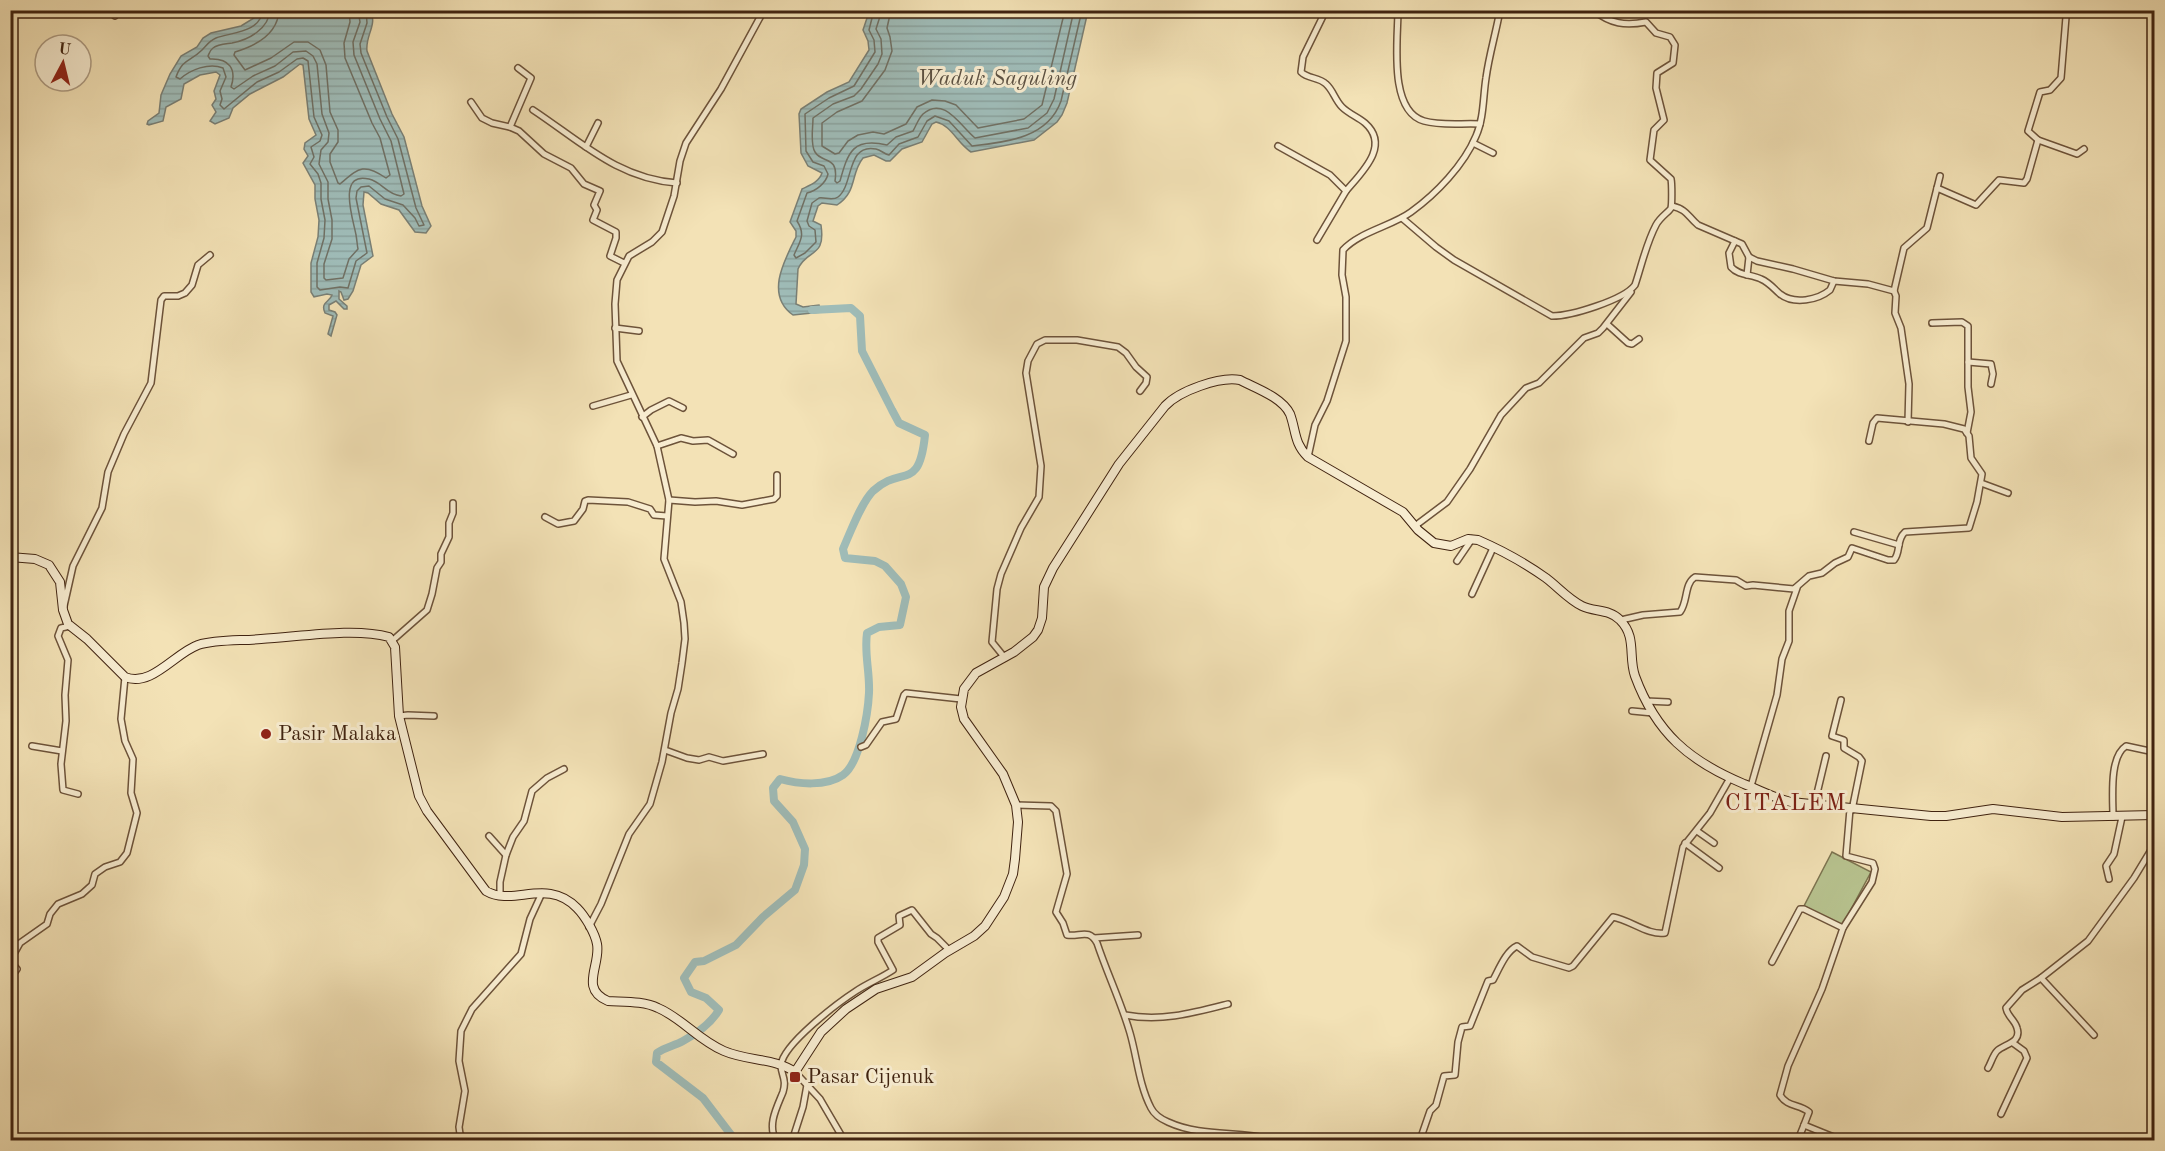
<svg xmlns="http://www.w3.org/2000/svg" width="2165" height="1151" font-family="'Old Standard TT',serif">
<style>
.pitch{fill:#b8c490;stroke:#7c7450;stroke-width:1.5}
.water{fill:url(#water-rules);stroke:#797f75;stroke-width:1.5}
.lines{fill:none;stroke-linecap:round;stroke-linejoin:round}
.shore{stroke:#707064;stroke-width:1.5}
.river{stroke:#9fbcb8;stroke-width:8}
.minor-casing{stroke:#6d533a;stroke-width:8}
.secondary-casing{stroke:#402310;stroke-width:10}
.minor{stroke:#f7ecd0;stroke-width:5}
.secondary{stroke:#f7ecd0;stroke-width:8}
.poi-dot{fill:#8f2418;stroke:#f7ecd0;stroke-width:2}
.labels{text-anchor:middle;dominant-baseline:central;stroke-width:6;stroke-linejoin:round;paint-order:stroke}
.poi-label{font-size:21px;fill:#402310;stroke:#f7ecd0;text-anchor:start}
.water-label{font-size:22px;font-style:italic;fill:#5c5142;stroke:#f7ecd0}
.quarter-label{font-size:24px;letter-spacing:1.5px;fill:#7a1f14;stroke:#f7ecd0}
</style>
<defs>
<pattern id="water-rules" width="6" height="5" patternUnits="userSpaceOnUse" patternTransform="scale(1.5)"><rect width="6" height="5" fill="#9fbcb8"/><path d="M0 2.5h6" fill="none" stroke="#8aa19d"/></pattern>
</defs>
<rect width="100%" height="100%" fill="#f3e2b6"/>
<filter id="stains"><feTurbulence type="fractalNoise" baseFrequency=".00333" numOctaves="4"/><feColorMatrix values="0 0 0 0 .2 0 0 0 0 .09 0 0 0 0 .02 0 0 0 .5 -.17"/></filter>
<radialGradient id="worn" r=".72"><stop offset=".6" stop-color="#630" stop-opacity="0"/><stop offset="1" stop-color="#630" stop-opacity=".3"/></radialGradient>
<path class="pitch" d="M1832,852L1871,872L1842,926L1804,906Z"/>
<g class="water">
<path d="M257,11H371C377,26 365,36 367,51L392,114L404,137L422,206L431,226L426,233L415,232L399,210L381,204L368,193L364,192L363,205L373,256L361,265L353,291L348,299L344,300L341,292L339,291V299L347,306V309H344L336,301L329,305V310L335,312L337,315L331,336L328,334L333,316L325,313C320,302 330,302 332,295L327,294L314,297L311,292V263L318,237L319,220L315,199V185L303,163L308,156L304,149L305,143L316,135L309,119L303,65L300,64L283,77L250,94L233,108L229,118L215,124L210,121L216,112L212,105L216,99L214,91L220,75L216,72L200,75L184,84L181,99L166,107L163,121L149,125L147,124L148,121L159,113L161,95L170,74L181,56L197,47L203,38L211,33L241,26L254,18Z"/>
<path d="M869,12L1088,11L1067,103L1062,115L1057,122L1034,140L971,152C958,144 951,125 936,122L932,124L922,142L902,149L890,161H886L874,155L863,158C850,174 858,191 837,205L822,203L818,206L813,221L821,225C826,259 807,248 798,269L796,304L803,307L819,305L821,312L793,315C765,295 784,261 796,237V231L790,222L802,189C810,185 819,182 822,173L808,166L801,153L799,114L801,109L827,92L849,82L869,50L868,41L863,30Z"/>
</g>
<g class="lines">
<g class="shore">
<path d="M263,10C260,33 232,32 216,38C209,41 207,45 202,50C190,62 183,58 176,77L180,79C190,70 209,62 223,68L226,77L220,91L222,99L220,105L224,109L257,82L279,72L297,59L303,58L308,61L314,117L322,135L320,141L311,147L314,157L310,164L318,174L321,183V199L325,220L324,238L317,263V287L320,290L340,287L348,288L356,261L367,253L356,198L357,191L361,187L369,186L385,199L403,205L415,218L419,226L424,225L416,208L398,139L387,117L361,53L360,44L367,23L366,10"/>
<path d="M270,10C269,29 248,40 232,43C225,44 218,44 213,48C210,50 209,54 208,56L210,59C229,58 237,69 231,87L234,89L253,76L275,66L293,52L306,51L313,56L317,64L322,114L329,133L328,142L321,150L319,164L328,182V199L332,220V239L324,264V278L326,280L343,278L349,259L358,249C357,244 357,240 356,235C354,222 336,171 369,179C382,182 386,194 401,196L404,194L391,141L380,119L354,55L353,42L360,22L358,10"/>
<path d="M279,10C278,34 255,46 235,52L234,55L245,70L271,58L294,42H308L320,50L326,65L330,112L338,130V142L330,154V162L338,183L340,184C358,169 363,162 386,178L390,175L380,138L372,123L345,58L344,43L350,22L349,10"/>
<path d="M874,10L869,30L874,40L875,52L854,86L829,98L805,114L806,151L813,162L824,166L828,174C826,183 816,191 807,193L797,221C806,235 800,241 794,255L796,258L805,253L816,242L815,230L809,226L807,221L812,203L819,198C824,197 833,201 838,197C854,185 846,143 876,149C881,150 884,154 889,155L899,144L918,137L927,121L935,116L949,121L972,146C1007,142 1048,138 1061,101L1082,10"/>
<path d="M882,10L876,29L881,39L882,54L878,64L861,89L854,96L833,104L813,118C813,128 810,144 815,152C822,164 839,155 835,181L837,183L840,181C848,152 853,137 887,145L896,137L913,131C916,126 918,119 923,114C944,95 961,127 975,138L1028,128L1047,113L1054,99L1074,10"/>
<path d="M891,10L887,28L890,37L892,51L885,70L862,101L837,112L822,123V146L835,154L839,153L848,141L858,135L873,132L884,134L906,124L917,107L932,100L945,101L956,105L978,128L1024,119L1042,105L1065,10"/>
</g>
<path class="river" d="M735,1140L703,1098L656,1062L657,1053C665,1047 674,1046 683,1041C696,1034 711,1023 719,1010L706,998L691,992L684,978L695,962L704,961L736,945L763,917L795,890L804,865L805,849L793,822L774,801L773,788L780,779C798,784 826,787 843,775C860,763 868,713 869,693C870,672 864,653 867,633L879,627L900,625L906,597L901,584L885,566L875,561L845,558L843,549C850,533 861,503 873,491C902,464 919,493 925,435L899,423L892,410L862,351L860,316L851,308L812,310"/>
<g class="minor-casing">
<g id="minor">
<path d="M1398,10C1398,39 1388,111 1424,121C1441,126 1462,123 1480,124"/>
<path d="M115,16L117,10"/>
<path d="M2066,17L2061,78L2050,90L2040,92L2028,131L2038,140L2077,154L2084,149"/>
<path d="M471,102L482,118L492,123L510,127L519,131L544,154L571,168L584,184L600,191L594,205L597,210L593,220L616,232V238L610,256L624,263"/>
<path d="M533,110C580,141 618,179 677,183"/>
<path d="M510,127L531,78L518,68"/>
<path d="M1473,143L1493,153"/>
<path d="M1278,146L1330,175L1346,191C1361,173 1391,146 1365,123C1358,117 1349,114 1342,107C1335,100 1333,90 1326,84C1319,77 1308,79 1301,72L1303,57L1326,10"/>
<path d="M586,147L598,123"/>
<path d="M1937,188L1940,176"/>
<path d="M1672,206C1688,210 1687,216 1698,225L1742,244L1749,257L1757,261L1793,269L1834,281L1868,284L1894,291L1896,296L1895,313L1901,328L1909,384L1908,422"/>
<path d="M1402,218L1436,247L1454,260L1552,316C1571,316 1624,300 1635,285C1642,264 1646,244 1656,225C1660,217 1670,211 1671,208C1672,204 1672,184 1671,179L1650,160L1654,130L1664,120L1656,88L1657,73L1673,63L1675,45L1670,37L1656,33L1646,22C1625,26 1611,24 1593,10"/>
<path d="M1317,240L1346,191"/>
<path d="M1735,241L1729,253L1731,267C1739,276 1751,274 1761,279C1770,283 1774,289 1780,294C1794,305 1818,300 1830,290L1834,281"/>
<path d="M1747,275L1749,257"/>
<path d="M1894,291L1904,248L1927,228L1937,188L1976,205L1999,180L2024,183L2027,179L2038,140"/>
<path d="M1932,323L1962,322L1968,326V387L1971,412L1967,433"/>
<path d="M1607,324L1628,343L1632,344L1639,339"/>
<path d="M615,328L639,331"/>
<path d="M1968,362L1991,364L1993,374L1991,384"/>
<path d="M593,406L631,395"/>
<path d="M642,417L651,410L669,401L683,408"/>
<path d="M657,446L681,438L693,441L708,440L733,454"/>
<path d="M1308,457L1315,425L1327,401L1346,341V297L1342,275L1343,250C1359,232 1392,226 1411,212C1436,194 1464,165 1476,136C1484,118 1483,97 1486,78C1489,55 1496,33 1500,10"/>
<path d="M1981,483L2008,493"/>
<path d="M669,500L695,502L716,501L742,505L774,499L777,496V475"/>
<path d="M545,517L558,524L574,521L583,509L585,501L588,500L628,502L650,509L654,515L667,516"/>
<path d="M1415,526L1447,502L1470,469L1501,415L1526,388L1539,383L1584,338L1598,333L1603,328L1631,292"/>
<path d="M1854,532L1899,545"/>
<path d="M1457,561L1472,539"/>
<path d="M1472,594L1493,548"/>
<path d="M64,606L73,566L102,508L108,472L124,434L151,383L161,300L164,296H178L185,293L192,285L198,265L210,255"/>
<path d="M1621,620L1643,615L1680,612C1688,602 1684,584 1695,577L1736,580L1746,586L1753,585L1794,589L1809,576L1822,573L1835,563L1848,557L1852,548L1888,560H1894C1901,552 1896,540 1905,532L1969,528L1977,502L1982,474L1971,458L1969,436L1964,429L1944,424L1877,418L1873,423L1869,441"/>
<path d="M70,626L61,628L58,636L68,660L65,695L66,721L61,764L63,790L78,794"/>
<path d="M393,640L427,610L432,594L437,568L441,562V554L449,537V523L453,513V503"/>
<path d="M1005,658L992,642L997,589L1001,574L1021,528L1039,497L1041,466L1026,373L1028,361L1037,344L1045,340H1077L1118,347L1126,353L1136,367L1147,377L1146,383L1140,391"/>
<path d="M1841,700L1832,736L1844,740V748L1859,757L1862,761L1852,810"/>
<path d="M1646,701L1668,702"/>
<path d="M1632,711L1653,713"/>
<path d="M399,716L408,715L434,716"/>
<path d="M32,746L62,751"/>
<path d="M861,747L866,745L882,722L896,719L904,695L906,693L961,699"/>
<path d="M665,750L687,758L699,760L709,757L723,761L763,754"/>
<path d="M1751,786L1777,695L1782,659L1789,641V611L1797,588"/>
<path d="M1016,805L1051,806L1056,811L1067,874L1056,912L1063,923L1067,935C1080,937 1089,928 1097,943C1107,973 1121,1002 1130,1033C1137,1057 1139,1085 1151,1108C1154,1114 1161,1119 1168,1122C1203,1138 1240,1130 1275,1140"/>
<path d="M1814,806L1826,756"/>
<path d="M2113,817C2113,797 2109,757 2126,746L2154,752"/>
<path d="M1697,831L1714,843"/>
<path d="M489,836L506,855"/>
<path d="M1685,843L1719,868"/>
<path d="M2109,879L2106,866L2114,854L2122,817"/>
<path d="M500,895V882L506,855L513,837L524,821L532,791L547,778L564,769"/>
<path d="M589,927L601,904L629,834L650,804L662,762L671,713L678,689L682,663L685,639L684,623L681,602L664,559L669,500L657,446L617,361L615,304L617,280L629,256L652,242L662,232L674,196L680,161L686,143L721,89L764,10"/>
<path d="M1094,938L1138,935"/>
<path d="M1772,962L1800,909H1804L1843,928"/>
<path d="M2041,978L2094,1035"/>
<path d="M10,979L17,969L12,963L11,959L20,943L47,924L50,914L58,904L82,894L92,885L95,874L105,867L120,862L127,853L137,813L131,793L133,759L125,741L121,719L125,677"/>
<path d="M1125,1015C1161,1022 1193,1013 1228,1004"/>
<path d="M1988,1068C1991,1063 1993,1055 1997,1051C2004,1044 2022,1043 2017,1028C2015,1020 2007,1016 2006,1008L2022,990L2041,978L2088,941L2134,878L2154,845"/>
<path d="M795,1072L820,1099L844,1140"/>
<path d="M2001,1114L2027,1058L2024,1051L2013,1043"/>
<path d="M466,1140L460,1134L459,1127L465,1091L459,1061L461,1031L472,1009L521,954L530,919L542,893"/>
<path d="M776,1140C767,1125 777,1107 783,1092C787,1079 781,1075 781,1065C783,1044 839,1002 856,991C868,983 881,978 893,970L878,942V938L900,925L899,916L912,910L931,934L937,938L949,950"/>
<path d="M798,1140L794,1135L803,1107L807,1085"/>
<path d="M1420,1140L1430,1111L1436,1105L1444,1076L1455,1075L1458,1042L1462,1027L1470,1026L1488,981L1493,980C1499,969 1506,951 1517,946L1532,957L1569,968L1573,966L1613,917C1630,920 1649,936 1665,933L1683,847L1710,813L1730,778"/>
<path d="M1798,1140L1804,1125"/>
<path d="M1841,1140L1804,1125L1809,1112C1799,1104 1787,1107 1780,1095L1788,1066L1822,989L1843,928L1872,882L1875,869L1873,863L1846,856L1850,809"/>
</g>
</g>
<g class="secondary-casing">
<path id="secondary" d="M10,557L35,559L49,565L60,582L63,610L68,624L87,639L125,677C151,688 175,653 198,645C218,639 241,641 261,639C299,637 354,627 389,637L395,647L399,716L419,796L427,811L486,891C513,907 547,877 577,908C585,916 595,933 597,944C601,965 579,989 608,1001C624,1002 644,1001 658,1008C682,1018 698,1040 724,1051C747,1061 775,1058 795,1072L821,1032L846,1009L876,989L912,977L945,953L974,936L985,926L1004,897L1013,874L1015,859L1018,822L1016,805L1003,774L964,719L961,707L964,689L976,673L1014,652L1033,637L1038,630L1042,618L1044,587L1053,568L1119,464L1165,406C1179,391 1220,376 1240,380C1255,388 1282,397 1290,414C1296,430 1294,444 1308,457L1403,512L1418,530L1434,543L1451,546L1468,539L1478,540C1501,550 1525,563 1546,578C1558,587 1568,599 1582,606C1594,612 1610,609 1620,620C1637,637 1628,656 1635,676C1656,733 1689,761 1744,784C1760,790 1774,798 1791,802L1931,816H1946L1993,809L2062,817L2154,815"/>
</g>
<use href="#minor" class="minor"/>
<use href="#secondary" class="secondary"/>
</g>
<g class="poi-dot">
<circle cx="266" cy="734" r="6"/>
<rect x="789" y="1071" width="12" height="12" rx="3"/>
</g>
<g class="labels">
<g class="poi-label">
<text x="278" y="734">Pasir Malaka</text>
<text x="807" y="1077">Pasar Cijenuk</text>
</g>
<g class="water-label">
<text x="997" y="79">Waduk Saguling</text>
</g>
<g class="quarter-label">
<text x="1786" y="804">CITALEM</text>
</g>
</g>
<rect width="2165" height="1151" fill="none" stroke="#f3e2b6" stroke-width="36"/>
<rect x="12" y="12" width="2141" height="1127" fill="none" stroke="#402310" stroke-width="3"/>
<rect x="18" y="18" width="2129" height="1115" fill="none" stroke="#402310" stroke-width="1.5"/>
<g transform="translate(63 63) rotate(7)"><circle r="28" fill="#f7ecd0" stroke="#ae9c83" stroke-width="1.5"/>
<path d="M0-4.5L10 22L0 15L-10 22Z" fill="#8f2418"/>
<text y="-9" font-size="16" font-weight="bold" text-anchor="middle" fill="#402310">U</text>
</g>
<rect width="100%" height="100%" filter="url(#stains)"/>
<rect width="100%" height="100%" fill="url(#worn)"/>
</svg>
